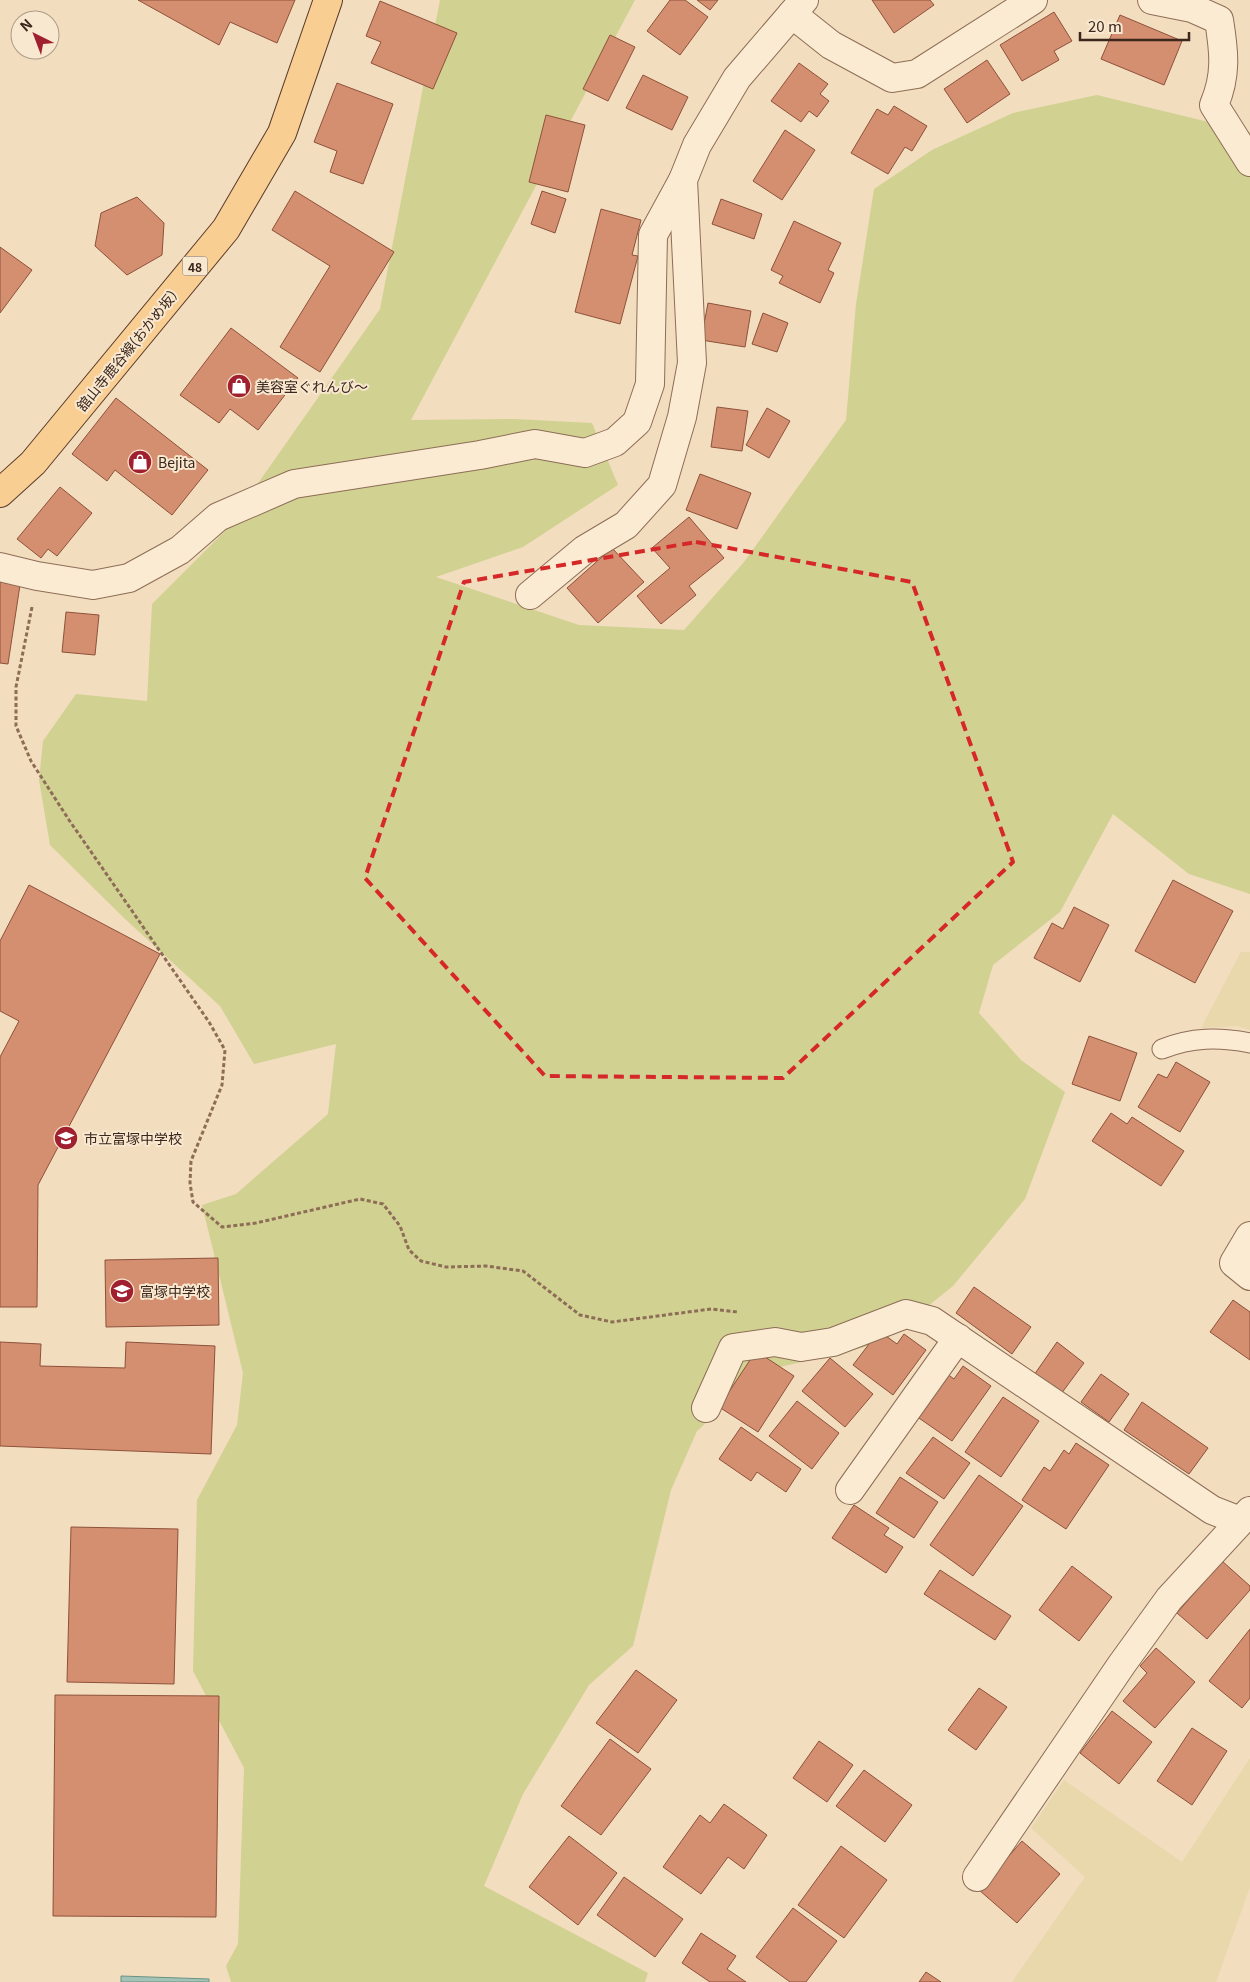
<svg xmlns="http://www.w3.org/2000/svg" width="1250" height="1982" font-family="Georgia,'Noto Sans JP',serif">
<style>
.farmland{fill:#e8d8ac}
.green{fill:#d1d192}
.water{fill:#a3c3b6;stroke:#699283}
.building{fill:#d48f71;stroke:#8e5139}
.lines{fill:none;stroke-linecap:round;stroke-linejoin:round}
.service-casing{stroke:#8d6d56;stroke-width:21}
.minor-casing{stroke:#8d6d56;stroke-width:30}
.primary-casing{stroke:#5a3b2a;stroke-width:30}
.path{stroke:#8d6d56;stroke-width:3;stroke-dasharray:4 2.5;stroke-linecap:butt}
.service{stroke:#fcebd3;stroke-width:19}
.minor{stroke:#fcebd3;stroke-width:28}
.primary{stroke:#f9ce93;stroke-width:28}
.marked{fill:none;stroke:#d62828;stroke-width:4;stroke-dasharray:10 6;stroke-linejoin:round}
.labels{text-anchor:middle;dominant-baseline:central;stroke-width:4;stroke-linejoin:round;paint-order:stroke}
.shield{fill:#f9e8d0;stroke:#746152;stroke-width:1}
.shield-label{font-size:12px;font-weight:bold;fill:#3b271c}
.street-label{font-size:14px;fill:#3b271c;stroke:#f9e8d0}
.poi-label{font-size:14px;fill:#3b271c;stroke:#f9e8d0;text-anchor:start}
</style>
<rect width="100%" height="100%" fill="#f2ddbf"/>
<g class="farmland">
<path d="M1241,952H1250V1030L1237,1026L1201,1028Z"/>
<path d="M1250,1758V1887L1216,1982H1012L1085,1877L1031,1828L1064,1780L1182,1862Z"/>
</g>
<path class="green" d="M440,0H635L411,420L515,419L592,423L618,485L523,547L436,577L579,625L684,630L744,562L846,420L856,304L874,189L932,150L1013,113L1097,95L1250,132V894L1189,874L1113,814L1060,912L993,965L979,1013L1021,1060L1065,1092L1025,1199L953,1286L882,1343L763,1371L697,1431L671,1490L633,1646L589,1685L523,1794L484,1886L648,1973L645,1982H231L226,1966L238,1944L244,1768L193,1671L197,1500L237,1425L243,1373L202,1205L236,1194L328,1114L336,1044L254,1064L220,1006L124,918L50,845L39,780L43,741L76,694L147,701L152,604L224,532L380,309Z"/>
<path class="water" d="M121,1976L209,1979V1982H121Z"/>
<g class="building">
<path d="M138,0H295L277,43L230,22L219,45Z"/>
<path d="M670,0H685L708,17L680,55L647,31Z"/>
<path d="M697,0H718L710,10Z"/>
<path d="M872,0H930L934,5L894,33Z"/>
<path d="M380,1L457,33L433,89L371,63L381,42L366,36Z"/>
<path d="M1054,12L1072,41L1054,51L1059,60L1022,81L1000,45Z"/>
<path d="M1120,15L1182,41L1164,85L1101,59Z"/>
<path d="M610,35L635,47L608,101L583,89Z"/>
<path d="M987,60L1010,94L967,123L944,89Z"/>
<path d="M799,63L828,84L820,94L829,101L817,117L809,111L801,122L771,101Z"/>
<path d="M643,75L688,97L672,130L626,108Z"/>
<path d="M337,83L393,104L363,184L330,172L337,151L314,142Z"/>
<path d="M894,106L927,126L912,151L905,147L888,174L851,153L877,109L888,115Z"/>
<path d="M546,115L585,125L568,192L529,182Z"/>
<path d="M785,130L815,150L782,200L753,181Z"/>
<path d="M295,191L394,252L320,372L280,347L330,266L272,230Z"/>
<path d="M542,191L566,199L555,233L531,224Z"/>
<path d="M137,197L164,223L162,255L127,275L95,246L101,213Z"/>
<path d="M721,199L762,214L754,239L712,224Z"/>
<path d="M601,209L641,220L632,255L638,256L620,324L575,312Z"/>
<path d="M794,221L841,243L828,270L834,273L820,303L779,283L783,276L771,270Z"/>
<path d="M0,247L32,270L0,313Z"/>
<path d="M708,303L751,311L745,347L701,340Z"/>
<path d="M763,313L788,323L777,352L752,344Z"/>
<path d="M231,328L298,378L258,430L230,409L219,423L180,395Z"/>
<path d="M116,398L208,470L172,515L115,470L107,481L72,454Z"/>
<path d="M717,407L748,411L742,451L711,447Z"/>
<path d="M767,408L790,421L769,458L746,445Z"/>
<path d="M700,474L751,493L737,529L686,510Z"/>
<path d="M60,487L92,513L57,556L48,549L41,558L17,539Z"/>
<path d="M689,517L724,558L689,586L696,595L661,624L637,596L670,568L652,548Z"/>
<path d="M612,548L644,582L598,623L567,588Z"/>
<path d="M0,582L20,585L8,664L0,663Z"/>
<path d="M66,612L99,615L95,655L62,652Z"/>
<path d="M1173,880L1233,911L1195,983L1135,951Z"/>
<path d="M29,885L160,954L38,1185L37,1307H0V1057L19,1021L0,1011V941Z"/>
<path d="M1074,907L1109,925L1080,982L1034,958L1052,923L1063,929Z"/>
<path d="M1089,1036L1137,1053L1120,1101L1072,1084Z"/>
<path d="M1176,1062L1210,1082L1180,1132L1138,1107L1158,1074L1167,1078Z"/>
<path d="M1111,1113L1127,1124L1132,1117L1184,1151L1161,1186L1092,1141Z"/>
<path d="M218,1258L219,1325L106,1327L105,1260Z"/>
<path d="M974,1287L1031,1327L1012,1354L956,1313Z"/>
<path d="M1233,1300L1250,1312V1360L1210,1332Z"/>
<path d="M879,1331L897,1344L904,1334L926,1350L893,1395L853,1365Z"/>
<path d="M0,1342L41,1344L40,1366L125,1368L126,1342L215,1346L211,1454L0,1446Z"/>
<path d="M1057,1342L1084,1363L1061,1394L1034,1375Z"/>
<path d="M756,1351L794,1376L758,1432L719,1407Z"/>
<path d="M830,1358L873,1394L845,1427L802,1391Z"/>
<path d="M963,1366L991,1386L952,1441L916,1416L946,1373L954,1379Z"/>
<path d="M1101,1374L1129,1394L1109,1422L1081,1402Z"/>
<path d="M1003,1397L1039,1421L1001,1477L965,1452Z"/>
<path d="M797,1401L839,1433L812,1469L769,1436Z"/>
<path d="M1142,1402L1208,1448L1189,1474L1124,1430Z"/>
<path d="M741,1427L801,1469L786,1492L757,1472L751,1481L719,1459Z"/>
<path d="M933,1437L970,1463L944,1499L906,1473Z"/>
<path d="M1076,1443L1109,1465L1066,1529L1022,1500L1044,1467L1050,1471L1064,1450L1069,1454Z"/>
<path d="M979,1475L1023,1506L973,1576L930,1545Z"/>
<path d="M900,1477L938,1502L914,1538L876,1513Z"/>
<path d="M854,1505L889,1528L884,1535L903,1547L886,1573L832,1538Z"/>
<path d="M71,1527L178,1529L174,1684L67,1682Z"/>
<path d="M1222,1561L1250,1586V1590L1207,1639L1177,1613Z"/>
<path d="M1072,1566L1112,1597L1079,1641L1039,1610Z"/>
<path d="M940,1570L1011,1616L995,1640L924,1594Z"/>
<path d="M1250,1629V1698L1242,1708L1209,1681Z"/>
<path d="M1156,1648L1195,1682L1155,1728L1123,1701L1147,1673L1140,1666Z"/>
<path d="M636,1670L677,1700L638,1753L596,1723Z"/>
<path d="M979,1688L1007,1707L976,1750L948,1730Z"/>
<path d="M55,1695L219,1696L216,1917L53,1916Z"/>
<path d="M1112,1711L1152,1742L1119,1784L1080,1753Z"/>
<path d="M1192,1728L1227,1751L1192,1805L1157,1781Z"/>
<path d="M610,1739L651,1769L601,1835L561,1806Z"/>
<path d="M819,1741L853,1765L827,1802L793,1778Z"/>
<path d="M864,1770L912,1805L885,1842L836,1806Z"/>
<path d="M724,1804L767,1835L744,1869L728,1857L701,1894L663,1867L700,1815L710,1823Z"/>
<path d="M569,1836L617,1873L578,1925L529,1887Z"/>
<path d="M1022,1841L1060,1874L1017,1923L979,1890Z"/>
<path d="M841,1846L887,1880L844,1938L798,1905Z"/>
<path d="M624,1877L683,1919L655,1957L597,1915Z"/>
<path d="M793,1908L837,1941L806,1982H790L756,1957Z"/>
<path d="M701,1933L736,1956L727,1969L746,1982H710L682,1963Z"/>
<path d="M926,1972L941,1982H919Z"/>
</g>
<g class="lines">
<g class="service-casing">
<path id="service" d="M1162,1049C1192,1037 1219,1037 1250,1043"/>
</g>
<g class="minor-casing">
<g id="minor">
<path d="M1152,0L1192,8L1219,20C1224,51 1227,75 1214,105L1250,162"/>
<path d="M792,14L831,45L892,78L917,74L1033,0"/>
<path d="M0,567L37,576L93,585L129,578L180,550L218,517L294,484L480,455L535,444L585,453L615,442L637,422L650,384L653,235L683,180"/>
<path d="M530,595L584,550L626,525L662,485L682,417L692,363L683,180L697,145L737,78L804,0"/>
<path d="M1250,1236L1234,1263L1250,1276"/>
<path d="M706,1408L733,1348L775,1342L801,1347L833,1342L906,1314L932,1321L1212,1510L1240,1521"/>
<path d="M850,1490L958,1338"/>
<path d="M977,1877L1122,1664L1169,1599L1250,1511"/>
</g>
</g>
<g class="primary-casing">
<path id="primary" d="M0,493L33,463L226,229L282,133L328,0"/>
</g>
<path class="path" d="M32,607L16,687V726L31,761L69,820L209,1022L225,1050L222,1085L191,1161L190,1183L193,1202L222,1227L256,1223L360,1199L383,1204L400,1226L409,1250L421,1261L446,1267L486,1266L523,1271L580,1315L612,1322L711,1309L738,1312"/>
<use href="#service" class="service"/>
<use href="#minor" class="minor"/>
<use href="#primary" class="primary"/>
</g>
<path class="marked" d="M696,542L912,582L1013,862L783,1078L545,1076L365,878L464,582Z"/>
<defs>
<g id="shop-disc" transform="scale(1.25)"><circle r="9.5" fill="#a12030" stroke="#f9e8d0"/><path d="M-5-2.5h2.3a2.7 3.5 0 0 1 5.4 0H5L5.5 6h-11ZM-1.5-2.5h3a1.5 2.3 0 0 0-3 0Z" fill="#fff"/></g>
<g id="school-disc" transform="scale(1.25)"><circle r="9.5" fill="#a12030" stroke="#f9e8d0"/><path d="M0-5L7-2L0 1L-7-2ZM-4 1L0 2.5L4 1V4Q0 6-4 4Z" fill="#fff"/></g>
</defs>
<g fill-rule="evenodd">
<use href="#shop-disc" x="239" y="386"/>
<use href="#shop-disc" x="140" y="462"/>
<use href="#school-disc" x="66" y="1138"/>
<use href="#school-disc" x="122" y="1291"/>
</g>
<g class="labels">
<rect class="shield" x="182.5" y="256.5" width="25" height="19" rx="4"/>
<g class="shield-label">
<text x="195" y="266">48</text>
</g>
<g class="street-label">
<text transform="translate(129 347) rotate(-51)">舘山寺鹿谷線(おかめ坂）</text>
</g>
<g class="poi-label">
<text x="256" y="386">美容室ぐれんび～</text>
<text x="158" y="462">Bejita</text>
<text x="84" y="1138">市立富塚中学校</text>
<text x="140" y="1291">富塚中学校</text>
</g>
</g>
<g transform="translate(35 35) rotate(318)"><circle r="24" fill="#f9e8d0" stroke="#ad9b88"/>
<path d="M0-4L9 19L0 12L-9 19Z" fill="#a12030"/>
<text y="-8" font-size="14" font-weight="bold" text-anchor="middle" fill="#3b271c">N</text>
</g>
<path d="M1080 32v8h109v-8" fill="none" stroke="#3b271c" stroke-width="2.5"/>
<text x="1088" y="32" font-size="15" fill="#3b271c" stroke="#f9e8d0" stroke-width="4" paint-order="stroke">20 m</text>
</svg>
